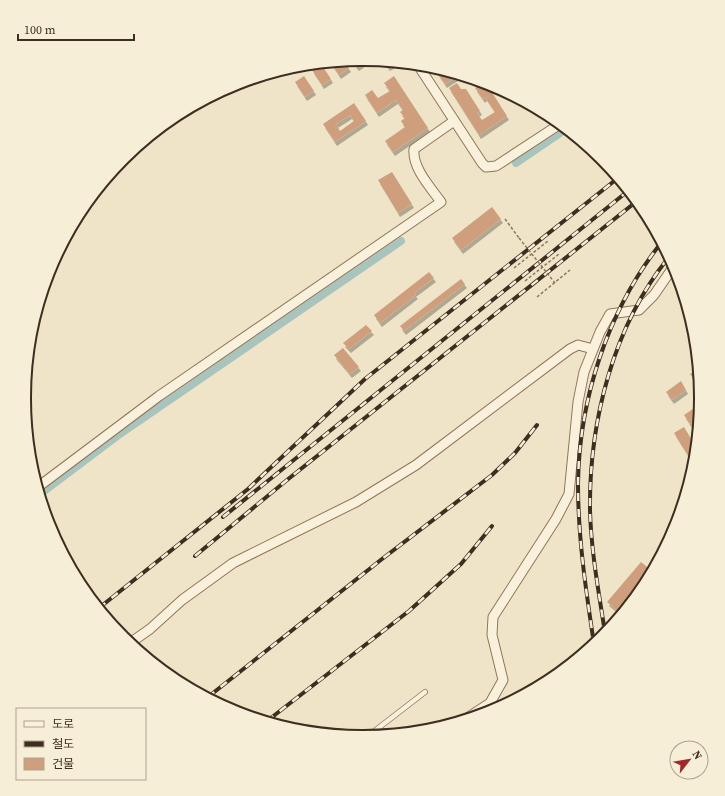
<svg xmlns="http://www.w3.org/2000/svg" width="725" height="796" font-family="'Source Serif 4','Noto Sans KR',serif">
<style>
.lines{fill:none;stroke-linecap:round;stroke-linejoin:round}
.canal{stroke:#a9c4bc;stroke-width:8}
.building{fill:#cf9f7d;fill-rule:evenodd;filter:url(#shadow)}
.service-casing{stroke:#8d765c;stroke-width:6}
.minor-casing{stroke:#8d765c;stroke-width:11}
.path{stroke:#8d765c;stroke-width:1.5;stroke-dasharray:3 2;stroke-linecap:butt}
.service{stroke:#faf1dc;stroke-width:4.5}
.minor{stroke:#faf1dc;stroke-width:9}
.rail-casing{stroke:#3d2e20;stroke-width:4}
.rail{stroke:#f7eed8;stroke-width:2.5;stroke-dasharray:8;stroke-linecap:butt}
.path-bridge{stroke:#8d765c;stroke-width:1.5;stroke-dasharray:3 2;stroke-linecap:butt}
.rim{fill:none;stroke:#3d2e20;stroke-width:2}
</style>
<defs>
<filter id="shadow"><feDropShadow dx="2" dy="4" stdDeviation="0" flood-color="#0004"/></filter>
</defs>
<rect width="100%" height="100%" fill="#f0e4c8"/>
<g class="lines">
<g class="canal">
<path d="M516,163L566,129"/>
<path d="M40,494L117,436L401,241"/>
</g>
</g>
<g class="building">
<path d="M359,60L363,63L357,67L352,61Z"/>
<path d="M344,61L349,68L339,75L331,63Z"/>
<path d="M384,62H387L395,63L388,67Z"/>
<path d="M321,64L331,79L322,85L312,70Z"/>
<path d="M434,68L454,74L456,77L445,84Z"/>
<path d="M304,76L314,91L305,97L295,82Z"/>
<path d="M394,76L428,128L393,152L385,141L405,127L401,121L405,118L400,112L403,110L396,100L377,113L365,95L372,90L378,98L390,91L384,83Z"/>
<path d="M457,83L461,89H466L480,111L477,113L482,120L495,112L485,97L483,99L475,88L483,83H486L507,116L479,135L449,88Z"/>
<path d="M354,103L366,121L335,142L323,124ZM350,115L354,121L340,131L336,124Z"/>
<path d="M392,172L412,204L398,213L378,180Z"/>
<path d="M492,207L501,219L461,250L452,238Z"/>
<path d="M429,272L434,278L414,293L416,295L380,323L374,315Z"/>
<path d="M461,279L465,284L404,331L400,326Z"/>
<path d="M366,325L372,331L349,349L343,343Z"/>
<path d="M343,348L359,367L350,374L334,355Z"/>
<path d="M698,368L700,388L690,374Z"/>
<path d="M681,381L686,390L672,400L666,392Z"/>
<path d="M700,404L699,418L690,424L684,415Z"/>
<path d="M684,427L696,447L694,465L674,433Z"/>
<path d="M662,547L664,549L657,562L652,558Z"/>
<path d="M641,562L652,571L618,611L607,602Z"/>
</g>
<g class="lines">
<g class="service-casing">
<path id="service" d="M368,736L425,692"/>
</g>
<g class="minor-casing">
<g id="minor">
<path d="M418,65L482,163L486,167L496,166L560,124"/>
<path d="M38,487L159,396L441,202C431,188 412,168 414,149L454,121"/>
<path d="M130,643L150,629L182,600L233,563L356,502L416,465L570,349L578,345L593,349"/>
<path d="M467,718L490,703L503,680L492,635L493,617L556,519L569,494L578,402L584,372L600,332L610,314L639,310L654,295L674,266"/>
</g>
</g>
<g class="path">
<path d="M505,219L519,238"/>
<path d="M514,268L548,241"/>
<path d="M525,281L559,254"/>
<path d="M537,297L570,270"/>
</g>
<use href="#service" class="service"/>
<use href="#minor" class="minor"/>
<g class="rail-casing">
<g id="rail">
<path d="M223,517L628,191"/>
<path d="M195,556L287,480L637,201"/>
<path d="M99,608L248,489L365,379L618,178"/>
<path d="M605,633C599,593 591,551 590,510C589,422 613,326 669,257"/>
<path d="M594,644C586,591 578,538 578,484C579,399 608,310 661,243"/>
<path d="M208,697L382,559L492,475L515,453L537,425"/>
<path d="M267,721L409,611L461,564L492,526"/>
</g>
</g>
<use href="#rail" class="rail"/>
<path class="path-bridge" d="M519,238L555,283"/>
</g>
<path d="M0 0H725V796H0ZM362 66H363A331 331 0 0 1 694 397V399A331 331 0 0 1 363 730H362A331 331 0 0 1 31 399V397A331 331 0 0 1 362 66Z" fill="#f7eed8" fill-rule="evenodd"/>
<path class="rim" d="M362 66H363A331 331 0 0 1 694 397V399A331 331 0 0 1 363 730H362A331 331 0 0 1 31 399V397A331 331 0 0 1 362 66Z"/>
<rect x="16" y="708" width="130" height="72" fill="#f7eed8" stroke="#ada18e"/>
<rect x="24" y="721" width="20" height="6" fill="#faf1dc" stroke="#ada18e"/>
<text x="52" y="728" font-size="12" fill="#3d2e20">도로</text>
<rect x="24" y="741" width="20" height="6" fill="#3d2e20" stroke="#ada18e"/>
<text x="52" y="748" font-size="12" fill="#3d2e20">철도</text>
<rect x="24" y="758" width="20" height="12" fill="#cf9f7d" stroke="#ada18e"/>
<text x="52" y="768" font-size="12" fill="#3d2e20">건물</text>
<g transform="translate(689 760) rotate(59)"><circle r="19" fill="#f7eed8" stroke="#ada18e"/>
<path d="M0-3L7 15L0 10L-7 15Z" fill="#9e2a2b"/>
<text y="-6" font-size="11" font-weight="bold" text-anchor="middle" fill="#3d2e20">N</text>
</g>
<path d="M18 34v6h116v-6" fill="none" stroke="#3d2e20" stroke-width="2"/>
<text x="24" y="34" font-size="12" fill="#3d2e20" stroke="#f7eed8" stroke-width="3" paint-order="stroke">100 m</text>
</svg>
